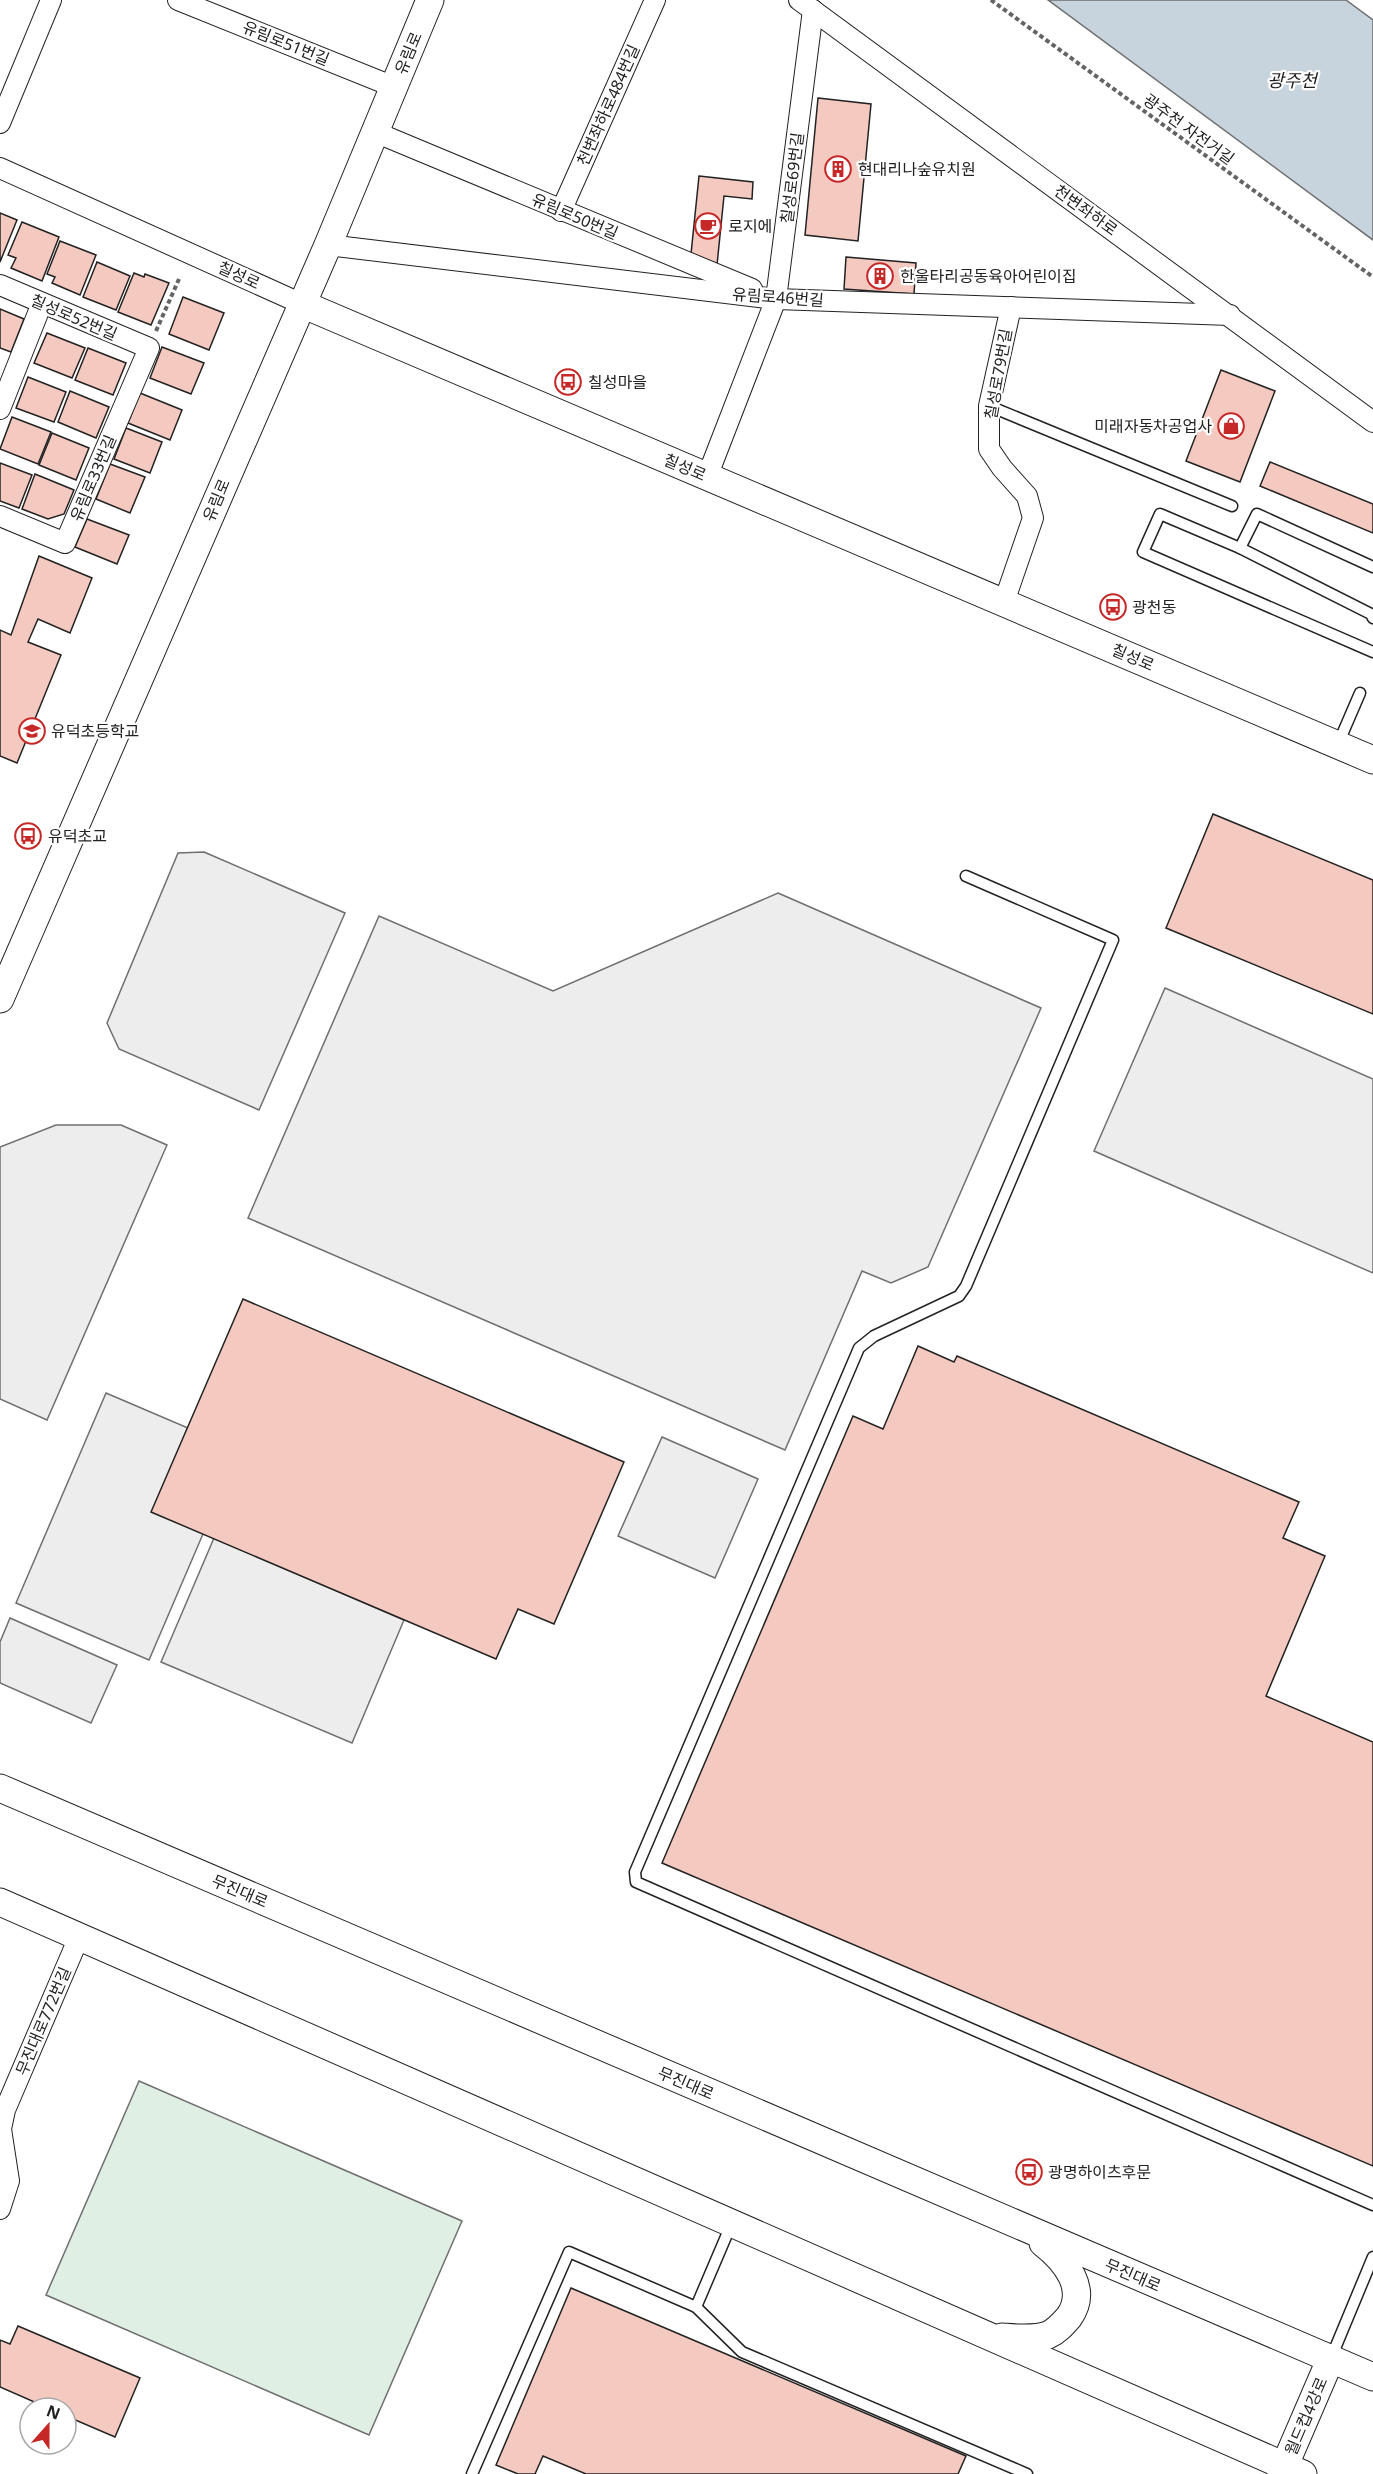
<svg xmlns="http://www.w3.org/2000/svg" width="1373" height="2474" font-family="'Noto Sans','Noto Sans KR',sans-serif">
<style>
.green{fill:#e0efe3;stroke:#6f6f6f;stroke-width:1.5}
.parking{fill:#ededed;stroke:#6f6f6f;stroke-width:1.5}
.water{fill:#c7d3dd;stroke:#6f6f6f;stroke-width:1.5}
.building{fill:#f3c9c0;stroke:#222;stroke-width:1.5}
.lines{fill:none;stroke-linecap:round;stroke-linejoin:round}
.lane-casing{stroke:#222;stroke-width:13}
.street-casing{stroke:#222;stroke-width:22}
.secondary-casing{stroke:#222;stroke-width:29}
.path{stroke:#646464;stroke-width:4;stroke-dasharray:4.5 3;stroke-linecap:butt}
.lane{stroke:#fff;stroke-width:10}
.street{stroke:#fff;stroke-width:20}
.secondary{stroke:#fff;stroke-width:27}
.labels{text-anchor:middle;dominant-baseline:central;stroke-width:4.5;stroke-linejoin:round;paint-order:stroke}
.street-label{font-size:16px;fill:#222;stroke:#fff}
.poi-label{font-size:16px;fill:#222;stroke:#fff;text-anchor:start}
.water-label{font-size:18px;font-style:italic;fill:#222;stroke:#fff}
</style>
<rect width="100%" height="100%" fill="#fff"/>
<path class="green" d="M139,2081L462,2221L369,2435L46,2295Z"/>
<g class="parking">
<path d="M204,852L345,913L259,1110L119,1049L107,1023L178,853Z"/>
<path d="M778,893L1041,1008L928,1267L891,1283L862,1271L785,1450L248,1218L379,916L553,991Z"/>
<path d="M1165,988L1373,1079V1273L1094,1151Z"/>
<path d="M56,1125H121L167,1145L47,1420L0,1399V1147Z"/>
<path d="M106,1393L188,1428L203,1534L149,1660L16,1603Z"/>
<path d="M662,1437L758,1479L715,1578L618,1536Z"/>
<path d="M214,1538L404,1620L352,1743L161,1662Z"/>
<path d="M10,1618L117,1665L91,1723L0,1683V1642Z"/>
</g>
<path class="water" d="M1048,0H1346L1373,20V240Z"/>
<g class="building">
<path d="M818,98L871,104L858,241L805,235Z"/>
<path d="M699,176L753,182L752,199L724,196L717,265L691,254Z"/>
<path d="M0,213L17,220L0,262Z"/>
<path d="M22,222L59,237L42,281L11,268L16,258L8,255Z"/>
<path d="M60,241L96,255L80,295L52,283L55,277L47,274Z"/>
<path d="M846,257L916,263L914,294L844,289Z"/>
<path d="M97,262L130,276L116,310L83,297Z"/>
<path d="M134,273L144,277L145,274L169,283L151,325L118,312Z"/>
<path d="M183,297L224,313L209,350L169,334Z"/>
<path d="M0,309L24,319L11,352L0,348Z"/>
<path d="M47,333L85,348L72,378L34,363Z"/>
<path d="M162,347L204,363L191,394L150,378Z"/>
<path d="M88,348L126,363L113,395L75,380Z"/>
<path d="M1221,370L1275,391L1240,482L1186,461Z"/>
<path d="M28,377L66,392L54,422L16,408Z"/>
<path d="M70,391L109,407L96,438L58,422Z"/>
<path d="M140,393L182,410L170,440L128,423Z"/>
<path d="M12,417L51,432L38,464L0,449Z"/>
<path d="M126,428L162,442L150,473L114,459Z"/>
<path d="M52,433L89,448L76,480L39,465Z"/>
<path d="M1270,462L1373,504V533L1260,486Z"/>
<path d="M0,463L32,475L19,508L0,501Z"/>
<path d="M110,464L145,477L130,513L96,499Z"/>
<path d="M35,474L74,490L64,514L48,519L22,509Z"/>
<path d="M87,519L129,535L117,564L75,547Z"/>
<path d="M39,556L92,578L70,633L38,619L28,642L61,655L17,763L0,756V630L11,635Z"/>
<path d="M1213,814L1373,880V1014L1166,928Z"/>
<path d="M243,1299L624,1462L554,1624L518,1609L496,1659L151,1512Z"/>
<path d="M918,1346L954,1362L957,1356L1299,1502L1283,1538L1325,1556L1266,1696L1373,1742V2166L662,1863L853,1416L883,1429Z"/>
<path d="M571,2288L966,2456L958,2474H586L543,2456L535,2474H518L496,2465Z"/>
<path d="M18,2326L140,2378L115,2437L66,2416V2408H48L0,2387V2340L10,2344Z"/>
</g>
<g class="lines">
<g class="lane-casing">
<g id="lane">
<path d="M989,406L1232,506"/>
<path d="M1240,548L1371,614L1373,618"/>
<path d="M1373,567L1257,514L1240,548L1160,514L1143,552L1373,652"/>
<path d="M1338,744L1360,693"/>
<path d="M966,876L1113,940L966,1286L959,1296L874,1336L859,1348L635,1872L636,1882L1373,2205"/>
<path d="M696,2307L731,2225"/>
<path d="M1331,2358L1373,2257"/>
<path d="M472,2474L569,2252L696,2307L742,2352L1027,2474"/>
</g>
</g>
<g class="street-casing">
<g id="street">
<path d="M178,0L394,87"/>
<path d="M799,0L1373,422"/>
<path d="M0,123L51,0"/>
<path d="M375,132L752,289"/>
<path d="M0,168L302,304"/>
<path d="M561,211L655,0"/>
<path d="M328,245L776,299L1230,315"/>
<path d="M0,285L149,348L65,543L0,516"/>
<path d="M0,409L42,303"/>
<path d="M707,477L776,299L813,10"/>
<path d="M1004,602L1033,518L1027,496L1002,468L989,449V406L1011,307"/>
<path d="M0,2209L9,2181L1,2129L5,2110L79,1937"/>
</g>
</g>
<g class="secondary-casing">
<g id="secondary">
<path d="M302,304L1373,760"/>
<path d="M0,999L328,245L430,0"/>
<path d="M0,1788L1373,2377"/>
<path d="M0,1902L1303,2474"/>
<path d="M1002,2337C1016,2338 1034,2340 1048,2335C1057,2331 1063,2324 1069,2317C1089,2289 1065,2260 1043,2243"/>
<path d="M1281,2474L1331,2358"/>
</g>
</g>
<g class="path">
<path d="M991,0L1373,277"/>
<path d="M156,331L179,279"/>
</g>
<use href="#lane" class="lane"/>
<use href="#street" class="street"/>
<use href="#secondary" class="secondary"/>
</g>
<defs>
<g id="building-ring" transform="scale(1.35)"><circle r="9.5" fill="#fff" stroke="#c62828" stroke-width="1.5"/><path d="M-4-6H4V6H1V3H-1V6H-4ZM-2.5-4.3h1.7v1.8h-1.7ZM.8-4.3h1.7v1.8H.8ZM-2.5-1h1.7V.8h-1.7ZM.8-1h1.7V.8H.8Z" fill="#c62828"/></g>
<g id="cafe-ring" transform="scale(1.35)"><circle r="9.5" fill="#fff" stroke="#c62828" stroke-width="1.5"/><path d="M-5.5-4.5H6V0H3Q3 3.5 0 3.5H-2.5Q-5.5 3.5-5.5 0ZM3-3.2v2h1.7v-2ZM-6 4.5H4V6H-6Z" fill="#c62828"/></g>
<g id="bus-ring" transform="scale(1.35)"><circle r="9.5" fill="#fff" stroke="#c62828" stroke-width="1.5"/><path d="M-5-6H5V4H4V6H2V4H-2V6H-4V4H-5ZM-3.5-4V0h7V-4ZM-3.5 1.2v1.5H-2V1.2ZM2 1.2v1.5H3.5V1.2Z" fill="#c62828"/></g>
<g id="shop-ring" transform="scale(1.35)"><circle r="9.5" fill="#fff" stroke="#c62828" stroke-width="1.5"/><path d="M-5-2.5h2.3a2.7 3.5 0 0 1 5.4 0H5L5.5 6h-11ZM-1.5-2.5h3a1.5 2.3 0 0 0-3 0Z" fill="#c62828"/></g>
<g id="school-ring" transform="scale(1.35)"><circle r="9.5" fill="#fff" stroke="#c62828" stroke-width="1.5"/><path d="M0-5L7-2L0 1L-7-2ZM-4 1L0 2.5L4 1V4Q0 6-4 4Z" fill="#c62828"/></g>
</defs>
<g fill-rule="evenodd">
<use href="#building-ring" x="838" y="169"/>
<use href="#cafe-ring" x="708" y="226"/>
<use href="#building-ring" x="880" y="276"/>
<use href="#bus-ring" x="568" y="382"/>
<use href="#shop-ring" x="1231" y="426"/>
<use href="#bus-ring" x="1113" y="607"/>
<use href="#school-ring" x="32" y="731"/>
<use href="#bus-ring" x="28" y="836"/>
<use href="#bus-ring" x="1029" y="2172"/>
</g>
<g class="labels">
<g class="street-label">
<text transform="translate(286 43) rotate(22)">유림로51번길</text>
<text transform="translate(408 53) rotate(-67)">유림로</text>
<text transform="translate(608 105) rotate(-66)">천변좌하로484번길</text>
<text transform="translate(1189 129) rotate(36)">광주천 자전거길</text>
<text transform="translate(792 178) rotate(-83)">칠성로69번길</text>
<text transform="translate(1086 210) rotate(36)">천변좌하로</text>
<text transform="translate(575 216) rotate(23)">유림로50번길</text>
<text transform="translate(239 275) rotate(24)">칠성로</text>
<text transform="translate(778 297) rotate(4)">유림로46번길</text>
<text transform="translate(74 317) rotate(23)">칠성로52번길</text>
<text transform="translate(998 374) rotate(-80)">칠성로79번길</text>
<text transform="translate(685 467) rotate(23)">칠성로</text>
<text transform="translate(93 478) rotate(-67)">유림로33번길</text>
<text transform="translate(216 500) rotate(-67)">유림로</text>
<text transform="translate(1133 657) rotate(23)">칠성로</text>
<text transform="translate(240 1891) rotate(23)">무진대로</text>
<text transform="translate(43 2021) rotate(-67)">무진대로772번길</text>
<text transform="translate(686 2083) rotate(23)">무진대로</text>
<text transform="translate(1133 2275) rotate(23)">무진대로</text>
<text transform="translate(1306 2416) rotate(-67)">월드컵4강로</text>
</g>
<g class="poi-label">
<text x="858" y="169">현대리나숲유치원</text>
<text x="728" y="226">로지에</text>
<text x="900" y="276">한울타리공동육아어린이집</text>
<text x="588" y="382">칠성마을</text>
<text x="1212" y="426" text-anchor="end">미래자동차공업사</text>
<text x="1132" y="607">광천동</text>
<text x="51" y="731">유덕초등학교</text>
<text x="48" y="836">유덕초교</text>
<text x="1048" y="2172">광명하이츠후문</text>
</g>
<g class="water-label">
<text x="1292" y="80">광주천</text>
</g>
</g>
<g transform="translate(48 2426) rotate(21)"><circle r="28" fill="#ffffff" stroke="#a7a7a7" stroke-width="1.5"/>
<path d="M0-4.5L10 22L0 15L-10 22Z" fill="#c62828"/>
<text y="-9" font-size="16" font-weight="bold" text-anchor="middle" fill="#222222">N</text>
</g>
</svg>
